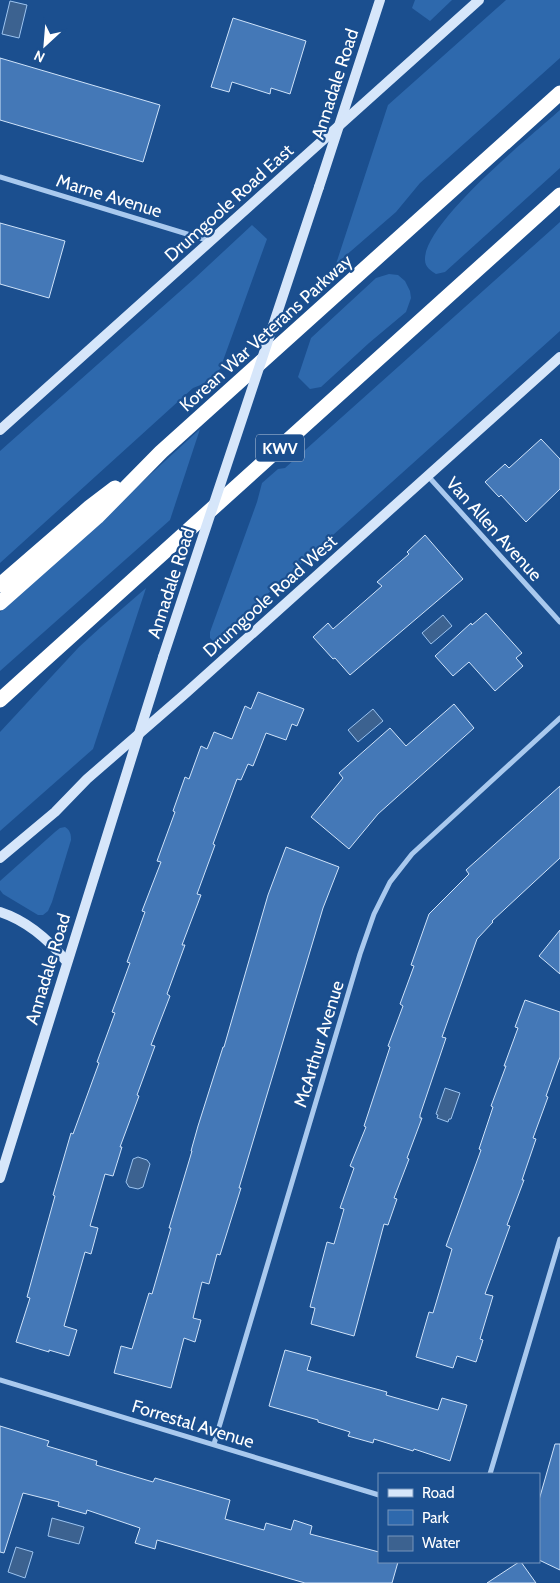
<svg xmlns="http://www.w3.org/2000/svg" width="560" height="1583" font-family="Cabin,sans-serif">
<style>
.green{fill:#2e69ad}
.water{fill:#3c6290;stroke:#9cc4f0}
.building{fill:#4478b7;stroke:#cfe3fa}
.lines{fill:none;stroke-linecap:round;stroke-linejoin:round}
.street{stroke:#a9c9ee;stroke-width:5}
.secondary{stroke:#d6e6fa;stroke-width:10}
.highway{stroke:#fff;stroke-width:15}
.secondary-bridge{stroke:#d6e6fa;stroke-width:10}
.labels{text-anchor:middle;dominant-baseline:central;stroke-width:4.5;stroke-linejoin:round;paint-order:stroke}
.shield{fill:#1b4f8f;stroke:#bbcadd;stroke-width:1}
.shield-label{font-size:16px;font-weight:bold;fill:#fff}
.street-label{font-size:18px;fill:#fff;stroke:#1b4f8f}
</style>
<rect width="100%" height="100%" fill="#1b4f8f"/>
<g class="green">
<path d="M415,0H452L430,21L412,8Z"/>
<path d="M506,0H560V58L420,183L396,212L336,264L388,105Z"/>
<path d="M560,110V168L445,272L436,274C431,271 425,267 425,260C423,223 531,136 560,110Z"/>
<path d="M560,222V331L214,642L210,638V632L257,502L262,483L278,469L285,468Z"/>
<path d="M252,225L267,239L220,369L203,384L193,388L0,563V451L195,278Z"/>
<path d="M389,274L398,275L405,281L410,291L411,298L406,312L369,343L321,387L310,389L298,377L311,338L376,278Z"/>
<path d="M200,429L170,520L0,671V612Z"/>
<path d="M146,588L93,749L0,831V732L79,647L101,627Z"/>
<path d="M65,827C70,830 71,834 71,840L52,902L48,911L43,915H38L3,894L0,890V881L55,832L60,828Z"/>
</g>
<g class="water">
<path d="M10,1L27,5L19,38L2,34Z"/>
<path d="M443,615L452,626L431,644L422,633Z"/>
<path d="M373,709L383,721L358,742L348,730Z"/>
<path d="M445,1088L460,1093L451,1119H449L448,1122L437,1118L438,1115L436,1114Z"/>
<path d="M138,1157L147,1160L150,1164L143,1187L138,1189L129,1187L126,1182L133,1159Z"/>
<path d="M52,1518L84,1527L79,1544L48,1536Z"/>
<path d="M16,1547L33,1552L25,1578L8,1572Z"/>
</g>
<g class="building">
<path d="M233,18L306,41L290,94L271,88L270,94L232,82L229,92L211,87Z"/>
<path d="M0,58L160,105L143,162L0,120Z"/>
<path d="M0,223L65,241L49,298L0,284Z"/>
<path d="M541,439L560,459V489L526,522L501,495L499,497L485,482L505,464L509,468Z"/>
<path d="M425,535L463,579L350,675L335,658L333,659L313,637L328,623L333,629L382,586L377,582L409,554L407,552Z"/>
<path d="M486,613L522,653L516,658L523,666L495,691L469,662L453,676L435,656L471,623L472,625Z"/>
<path d="M258,692L304,709L297,726L292,724L286,740L266,733L253,766L248,764L241,780L237,779L213,844L215,845L197,894L201,895L182,945H185L167,994L170,996L151,1045L155,1046L137,1095L139,1096L120,1147H122L113,1176L105,1174L90,1226L98,1228L91,1254L85,1252L64,1326L77,1330L69,1356L49,1350V1352L16,1342L30,1298L27,1297L55,1196L53,1195L71,1133L73,1134L99,1063L97,1062L115,1013L112,1012L130,963L127,962L145,912L142,911L161,862L157,861L175,812L173,811L185,777L189,779L201,746L207,749L214,732L232,739L245,706L251,709Z"/>
<path d="M454,704L474,728L378,814L349,849L311,817L343,778L339,773L390,728L406,746Z"/>
<path d="M560,786V858L492,921L493,922L477,939L442,1037L446,1038L420,1115V1118H422L407,1158L409,1159L394,1198L397,1199L388,1225L384,1224L354,1336L311,1324L315,1308L310,1307L327,1242L334,1244L344,1209L340,1208L354,1168L350,1166L366,1127L364,1126L390,1047L388,1046L403,1006L400,1004L414,966L411,965L429,914L469,874L466,870Z"/>
<path d="M286,847L339,867L323,908L239,1188H241L220,1255L217,1254L209,1284L202,1282L193,1318L201,1320L195,1342L184,1338L171,1388L114,1373L121,1346L132,1349L149,1293L152,1294L171,1228H169L192,1151H191L198,1126L223,1047H224L268,895Z"/>
<path d="M560,930V974L539,956Z"/>
<path d="M525,1000L560,1012V1057L546,1096L548,1097L533,1138L536,1139L522,1180H524L507,1225L510,1226L485,1294L493,1296L480,1339L483,1340L476,1362L457,1356L453,1368L416,1357L429,1312L433,1313L452,1249L446,1246L481,1150L479,1149L493,1107L491,1106L506,1066H504L518,1028L515,1027Z"/>
<path d="M285,1350L311,1357L307,1370L387,1392L386,1395L438,1410L442,1398L467,1405L450,1461L414,1449L413,1451L374,1439L373,1443L348,1436L350,1432L318,1422V1420L269,1406Z"/>
<path d="M0,1426L49,1441L47,1446L97,1461L96,1465L153,1482L155,1478L230,1500L225,1519L264,1530L266,1523L291,1530L294,1520L312,1526L310,1534L379,1552V1562H398L392,1583H305L157,1540L155,1549L135,1543L140,1528L87,1510L86,1514L58,1506L59,1502L23,1493L4,1553L0,1552Z"/>
<path d="M555,1444H560V1570L539,1560V1500Z"/>
<path d="M519,1562H521L536,1583H487Z"/>
</g>
<g class="lines">
<g class="street">
<path d="M0,177L210,241"/>
<path d="M428,476L560,622"/>
<path d="M0,1380L379,1495"/>
<path d="M214,1444L360,954L374,914L390,882L412,854L560,718"/>
<path d="M490,1474L560,1239"/>
</g>
<g class="secondary">
<path d="M319,187L380,0"/>
<path d="M0,430L479,0"/>
<path d="M0,858L55,812L87,779L186,693L560,357"/>
<path d="M0,912C28,921 49,940 67,962"/>
<path d="M0,1178L163,657"/>
</g>
<g class="highway">
<path d="M0,585L90,507L115,488"/>
<path d="M0,603L97,517L161,452L560,93"/>
<path d="M0,700L560,195"/>
</g>
<path class="secondary-bridge" d="M163,657L319,187"/>
</g>
<g class="labels">
<rect class="shield" x="256" y="434.5" width="48" height="27" rx="4"/>
<g class="shield-label">
<text x="280" y="448">KWV</text>
</g>
<g class="street-label">
<text transform="translate(335 84) rotate(-72)">Annadale Road</text>
<text transform="translate(109 196) rotate(17)">Marne Avenue</text>
<text transform="translate(229 203) rotate(-42)">Drumgoole Road East</text>
<text transform="translate(266 333) rotate(-42)">Korean War Veterans Parkway</text>
<text transform="translate(494 529) rotate(48)">Van Allen Avenue</text>
<text transform="translate(171 583) rotate(-72)">Annadale Road</text>
<text transform="translate(270 596) rotate(-42)">Drumgoole Road West</text>
<text transform="translate(48 969) rotate(-73)">Annadale Road</text>
<text transform="translate(319 1044) rotate(-73)">McArthur Avenue</text>
<text transform="translate(193 1424) rotate(17)">Forrestal Avenue</text>
</g>
</g>
<rect x="378" y="1473" width="162" height="90" fill="#1b4f8f" stroke="#7695bc"/>
<rect x="388" y="1489" width="25" height="8" fill="#d6e6fa" stroke="#7695bc"/>
<text x="422" y="1498" font-size="15" fill="#ffffff">Road</text>
<rect x="388" y="1510" width="25" height="15" fill="#2e69ad" stroke="#7695bc"/>
<text x="422" y="1523" font-size="15" fill="#ffffff">Park</text>
<rect x="388" y="1536" width="25" height="15" fill="#3c6290" stroke="#7695bc"/>
<text x="422" y="1548" font-size="15" fill="#ffffff">Water</text>
<g transform="translate(45 45) rotate(206)" stroke="#1b4f8f" stroke-width="4" paint-order="stroke">
<path d="M0-4L9 19L0 12L-9 19Z" fill="#ffffff"/>
<text y="-8" font-size="14" font-weight="bold" text-anchor="middle" fill="#ffffff">N</text>
</g>
</svg>
